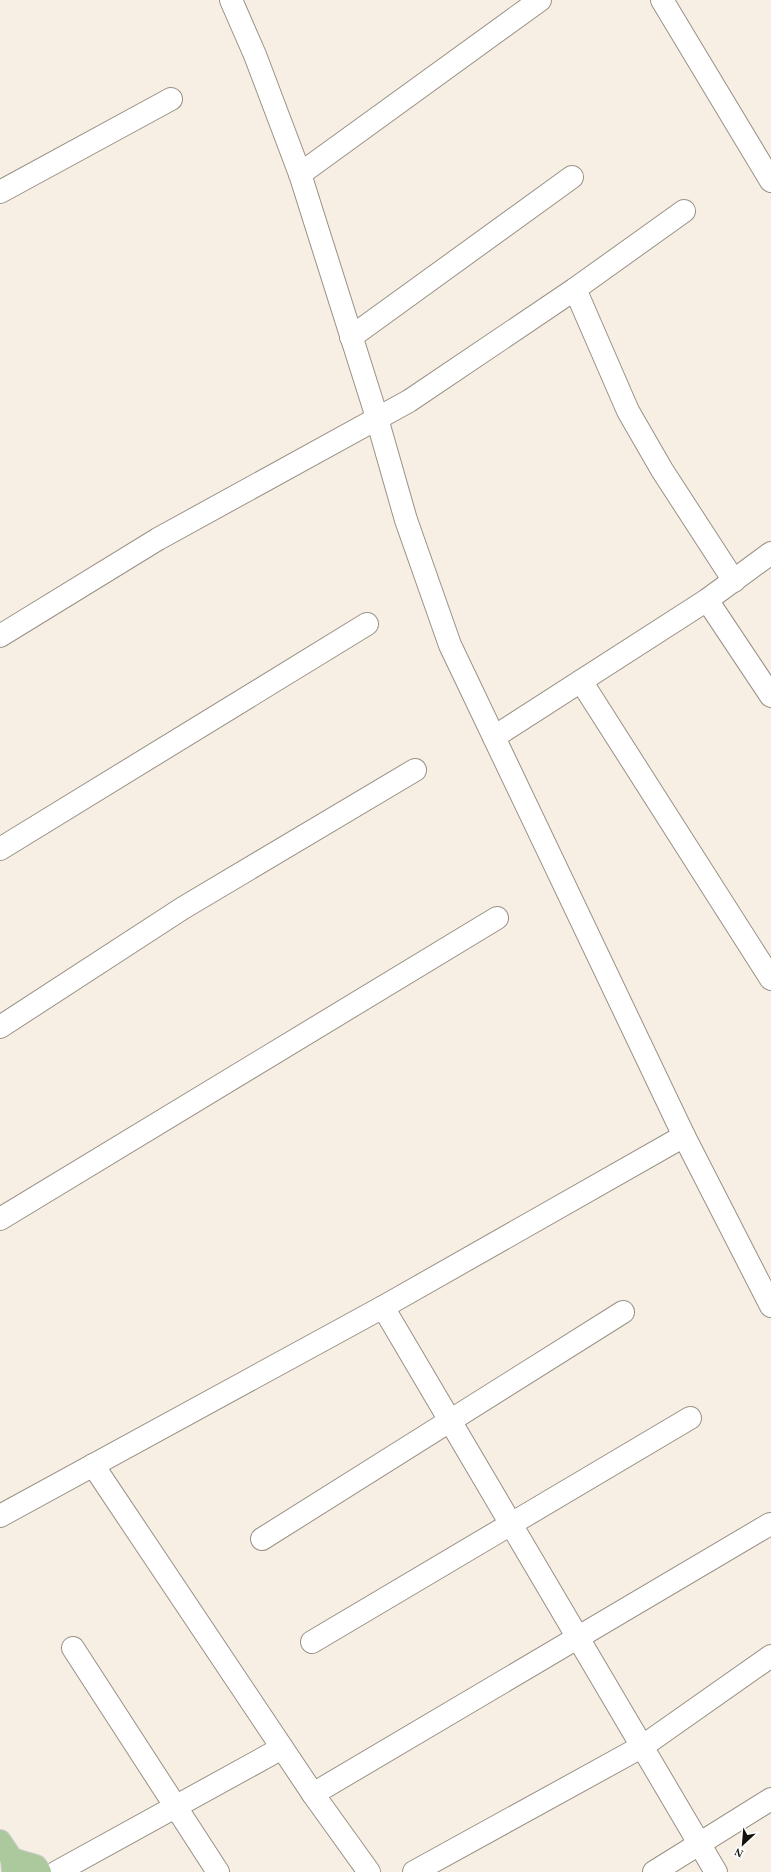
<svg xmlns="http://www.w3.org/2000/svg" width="771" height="1872" font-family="Georgia,serif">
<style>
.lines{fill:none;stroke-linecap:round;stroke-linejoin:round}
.minor-casing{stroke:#999186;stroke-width:24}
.primary-casing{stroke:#d0cfcf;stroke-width:24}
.minor{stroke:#fff;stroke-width:22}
.primary{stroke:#abc99d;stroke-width:22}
</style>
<rect width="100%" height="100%" fill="#f8efe4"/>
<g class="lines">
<g class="minor-casing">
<g id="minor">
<path d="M231,0L255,55L300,174L374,408L406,520L450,645L684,1136"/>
<path d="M662,0L771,181"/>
<path d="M300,174L540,0"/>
<path d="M0,192L171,99"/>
<path d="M575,289L628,411L662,470L734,581"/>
<path d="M351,337L572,177"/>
<path d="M707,600L771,696"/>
<path d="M0,636L158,539L409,401L575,289L684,211"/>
<path d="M581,681L771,979"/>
<path d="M494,737L707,600L771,553"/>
<path d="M0,849L367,624"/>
<path d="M0,1027L183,908L415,770"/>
<path d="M0,1219L497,918"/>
<path d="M383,1307L716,1872"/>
<path d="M93,1465L313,1794L369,1872"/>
<path d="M0,1516L383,1307L684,1136L771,1306"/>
<path d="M262,1539L623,1312"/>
<path d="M312,1642L690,1418"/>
<path d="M73,1648L218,1872"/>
<path d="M313,1794L770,1524"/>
<path d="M57,1872L282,1748"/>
<path d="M414,1872L643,1746L771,1656"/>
<path d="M654,1872L771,1799"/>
</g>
</g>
<g class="primary-casing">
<g id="primary">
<path d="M0,1841L12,1859L13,1872"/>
<path d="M12,1859L36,1866L40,1872"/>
</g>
</g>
<use href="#minor" class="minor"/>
<use href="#primary" class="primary"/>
</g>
<g transform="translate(743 1844) rotate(206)" stroke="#ffffff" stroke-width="3" paint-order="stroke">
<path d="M0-3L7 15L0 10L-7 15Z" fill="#14110d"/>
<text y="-6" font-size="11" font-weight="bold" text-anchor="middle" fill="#14110d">N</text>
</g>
</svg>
